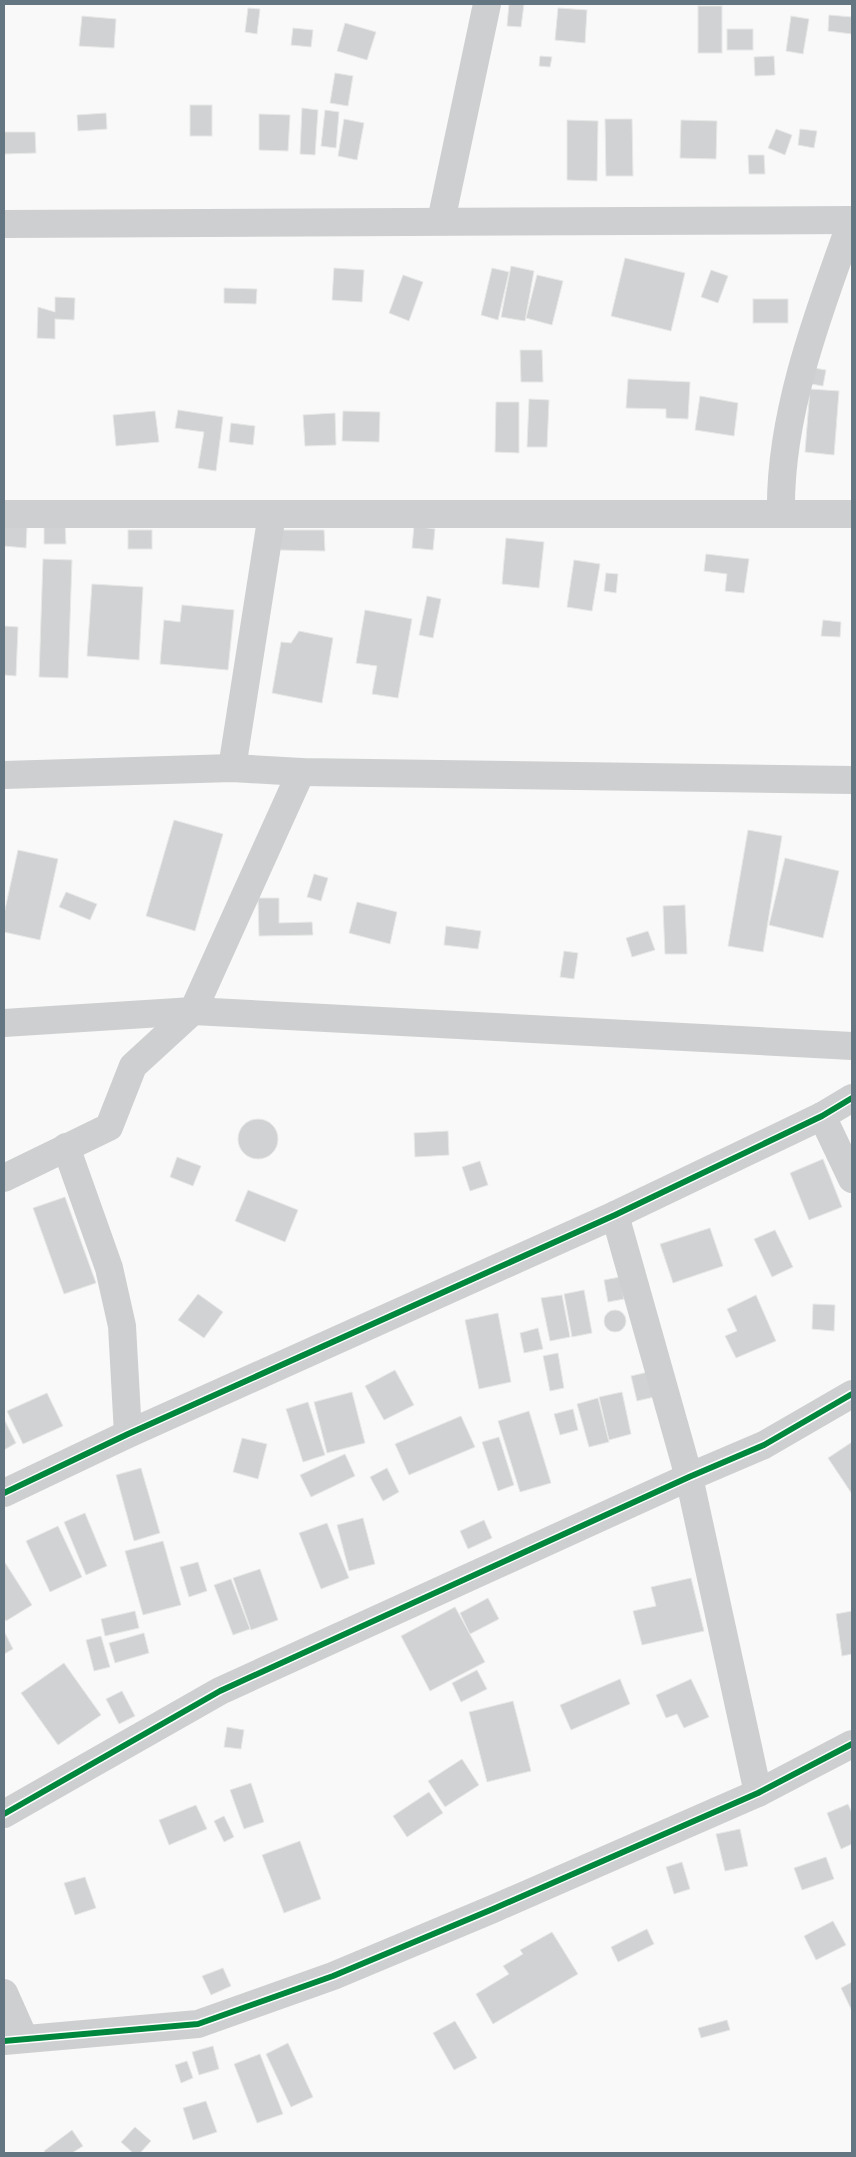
<svg xmlns="http://www.w3.org/2000/svg" width="856" height="2157" font-family="Lato,sans-serif">
<style>
.building{fill:#d0d2d3;stroke:#e8e8e8}
.lines{fill:none;stroke-linecap:round;stroke-linejoin:round}
.minor{stroke:#cecfd0;stroke-width:28}
.cycleway-casing{stroke:#fff;stroke-width:9}
.cycleway{stroke:#00873e;stroke-width:6}
</style>
<rect width="100%" height="100%" fill="#f9f9f9"/>
<g class="building">
<path d="M509,4H524L521,27L507,26Z"/>
<rect x="698" y="6" width="24" height="47"/>
<path d="M248,8L260,9L257,34L245,32Z"/>
<path d="M558,8L587,10L585,43L555,40Z"/>
<path d="M829,15L852,17V34L828,31Z"/>
<path d="M82,16L116,19L114,48L79,46Z"/>
<path d="M791,16L809,19L803,54L786,51Z"/>
<path d="M345,23L376,32L367,60L337,51Z"/>
<path d="M293,28L313,30L311,47L291,45Z"/>
<rect x="727" y="29" width="26" height="21"/>
<path d="M540,56L552,57L550,67L539,66Z"/>
<path d="M774,56L775,75L755,76L754,57Z"/>
<path d="M335,73L353,76L348,106L330,103Z"/>
<rect x="190" y="105" width="22" height="31"/>
<path d="M302,108L318,110L315,155L300,154Z"/>
<path d="M325,110L339,112L336,148L321,146Z"/>
<path d="M106,113L107,129L78,131L77,115Z"/>
<path d="M259,114L290,115L288,151L259,150Z"/>
<path d="M344,119L364,123L357,160L338,156Z"/>
<path d="M605,119H632L633,176H606Z"/>
<path d="M567,120L598,121L597,181L567,180Z"/>
<path d="M681,120L717,121L716,159L680,158Z"/>
<path d="M776,129L792,135L785,155L768,148Z"/>
<path d="M800,129L817,131L814,148L798,145Z"/>
<path d="M4,132H35L36,153L4,154Z"/>
<path d="M748,155H764L765,174H749Z"/>
<path d="M625,258L685,273L671,331L611,316Z"/>
<path d="M511,266L534,271L525,321L501,317Z"/>
<path d="M334,268L364,270L362,302L332,300Z"/>
<path d="M492,268L509,272L498,320L481,315Z"/>
<path d="M711,270L728,276L718,303L701,297Z"/>
<path d="M403,275L423,282L409,321L389,313Z"/>
<path d="M537,275L563,281L552,325L526,318Z"/>
<path d="M224,288L257,289L256,304L224,303Z"/>
<path d="M55,297L75,298L74,320L55,319V339L37,338L38,307L55,312Z"/>
<rect x="753" y="299" width="35" height="24"/>
<path d="M520,350H542L543,382H521Z"/>
<path d="M814,368L826,370L823,386L811,384Z"/>
<path d="M628,379L690,382L688,419L666,418V409L626,408Z"/>
<path d="M810,389L839,391L834,455L805,452Z"/>
<path d="M700,396L738,403L734,436L695,430Z"/>
<path d="M529,399L549,400L547,447H527Z"/>
<path d="M496,402H519V453L495,452Z"/>
<path d="M178,410L223,417L216,471L198,468L204,432L175,428Z"/>
<path d="M155,411L159,442L116,446L113,415Z"/>
<path d="M343,411L380,412L379,442L342,441Z"/>
<path d="M335,413L336,445L305,446L303,415Z"/>
<path d="M231,423L255,426L253,445L229,442Z"/>
<path d="M65,522L66,544H44V523Z"/>
<path d="M4,525L27,527L26,548L4,546Z"/>
<path d="M414,526L435,529L433,550L412,548Z"/>
<rect x="128" y="530" width="24" height="19"/>
<path d="M280,530H324L325,551L280,550Z"/>
<path d="M506,538L544,542L539,588L502,584Z"/>
<path d="M706,554L749,559L744,593L725,591L727,574L704,571Z"/>
<path d="M43,559L72,560L68,678L39,677Z"/>
<path d="M574,560L600,564L592,611L567,607Z"/>
<path d="M606,573L618,574L616,593L604,591Z"/>
<path d="M92,584L143,587L139,660L87,656Z"/>
<path d="M427,596L441,599L433,638L419,635Z"/>
<path d="M182,605L234,610L228,670L160,664L164,620L180,622Z"/>
<path d="M365,610L412,619L398,698L372,694L377,666L356,663Z"/>
<path d="M823,620L841,622L840,637L821,636Z"/>
<path d="M4,626L18,627L16,676L4,675Z"/>
<path d="M299,631L333,638L322,703L272,693L281,642L291,643Z"/>
<path d="M174,820L223,834L195,931L146,916Z"/>
<path d="M748,830L782,836L763,952L728,946Z"/>
<path d="M18,850L58,859L40,940L4,932V914Z"/>
<path d="M785,858L839,871L823,938L769,925Z"/>
<path d="M314,874L328,878L321,901L307,897Z"/>
<path d="M66,892L97,904L90,920L59,907Z"/>
<path d="M258,898H279V923L312,922L313,935L259,936Z"/>
<path d="M357,902L397,912L390,944L349,933Z"/>
<path d="M685,905L687,954H665L663,906Z"/>
<path d="M446,926L481,931L478,949L444,945Z"/>
<path d="M648,931L655,950L632,957L626,938Z"/>
<path d="M564,951L578,953L574,979L560,977Z"/>
<circle cx="258" cy="1139" r="20"/>
<path d="M448,1131L449,1155L415,1157L414,1133Z"/>
<path d="M177,1157L201,1166L193,1186L170,1177Z"/>
<path d="M823,1159L842,1207L809,1220L790,1173Z"/>
<path d="M480,1161L488,1185L470,1191L462,1167Z"/>
<path d="M248,1190L298,1210L285,1242L235,1221Z"/>
<path d="M65,1197L96,1283L64,1294L33,1208Z"/>
<path d="M710,1228L723,1266L673,1283L660,1244Z"/>
<path d="M775,1230L793,1267L772,1277L754,1239Z"/>
<path d="M620,1277L624,1299L608,1302L604,1280Z"/>
<path d="M584,1290L592,1333L572,1337L564,1294Z"/>
<path d="M198,1294L223,1312L204,1338L178,1320Z"/>
<path d="M562,1295L570,1337L550,1341L541,1298Z"/>
<path d="M756,1295L776,1341L736,1358L725,1336L737,1331L727,1309Z"/>
<path d="M813,1304L835,1305L834,1331L812,1329Z"/>
<circle cx="615" cy="1321" r="11"/>
<path d="M498,1313L511,1382L479,1389L465,1320Z"/>
<path d="M538,1328L543,1349L524,1353L520,1333Z"/>
<path d="M558,1353L564,1388L550,1391L543,1356Z"/>
<path d="M395,1370L414,1405L384,1420L365,1386Z"/>
<path d="M648,1372L654,1397L637,1401L631,1376Z"/>
<path d="M352,1392L365,1443L327,1453L314,1402Z"/>
<path d="M622,1392L631,1434L609,1440L599,1397Z"/>
<path d="M47,1393L63,1426L23,1444L7,1411Z"/>
<path d="M598,1398L609,1442L589,1447L577,1404Z"/>
<path d="M308,1402L325,1455L303,1462L286,1409Z"/>
<path d="M573,1409L578,1430L560,1435L554,1414Z"/>
<path d="M529,1411L551,1483L520,1492L498,1421Z"/>
<path d="M461,1416L475,1447L409,1475L395,1444Z"/>
<path d="M4,1419L16,1443L4,1450Z"/>
<path d="M499,1437L514,1485L498,1491L482,1442Z"/>
<path d="M242,1438L267,1444L258,1479L233,1472Z"/>
<path d="M852,1442V1494L828,1458Z"/>
<path d="M345,1454L355,1476L311,1497L300,1475Z"/>
<path d="M141,1468L160,1533L134,1541L116,1475Z"/>
<path d="M387,1468L399,1492L383,1501L370,1477Z"/>
<path d="M85,1513L107,1566L86,1575L64,1522Z"/>
<path d="M363,1518L375,1564L349,1571L337,1525Z"/>
<path d="M484,1520L492,1538L468,1549L460,1531Z"/>
<path d="M327,1523L349,1578L321,1589L299,1533Z"/>
<path d="M58,1526L82,1577L50,1592L26,1541Z"/>
<path d="M163,1541L181,1605L143,1615L125,1551Z"/>
<path d="M4,1561L32,1605L6,1621L4,1618Z"/>
<path d="M198,1562L207,1591L189,1597L180,1567Z"/>
<path d="M260,1569L278,1620L251,1630L233,1578Z"/>
<path d="M691,1578L704,1631L642,1645L633,1611L656,1606L651,1587Z"/>
<path d="M231,1579L250,1629L233,1635L214,1585Z"/>
<path d="M488,1598L499,1619L470,1634L460,1613Z"/>
<path d="M455,1607L485,1662L430,1691L401,1636Z"/>
<path d="M135,1611L139,1628L105,1636L101,1619Z"/>
<path d="M852,1611V1654L842,1656L836,1614Z"/>
<path d="M4,1631L13,1649L4,1654Z"/>
<path d="M144,1633L149,1653L115,1663L109,1643Z"/>
<path d="M101,1636L110,1667L94,1671L86,1640Z"/>
<path d="M64,1663L101,1715L58,1745L21,1693Z"/>
<path d="M477,1670L487,1689L461,1702L452,1683Z"/>
<path d="M620,1679L630,1704L571,1730L560,1705Z"/>
<path d="M691,1679L709,1717L684,1728L677,1714L666,1718L656,1695Z"/>
<path d="M122,1691L135,1716L119,1724L106,1699Z"/>
<path d="M513,1701L531,1771L487,1782L469,1712Z"/>
<path d="M227,1727L244,1730L241,1749L224,1747Z"/>
<path d="M462,1759L479,1785L445,1807L428,1781Z"/>
<path d="M251,1783L264,1822L244,1829L230,1790Z"/>
<path d="M429,1792L443,1813L407,1837L393,1816Z"/>
<path d="M848,1804L852,1813V1844L841,1849L827,1813Z"/>
<path d="M196,1805L207,1829L169,1845L159,1820Z"/>
<path d="M224,1816L234,1837L224,1842L214,1821Z"/>
<path d="M740,1829L748,1866L725,1871L716,1834Z"/>
<path d="M300,1841L321,1899L284,1913L262,1855Z"/>
<path d="M826,1857L834,1879L802,1890L794,1868Z"/>
<path d="M682,1862L690,1889L674,1894L666,1867Z"/>
<path d="M85,1877L96,1908L75,1915L64,1883Z"/>
<path d="M833,1921L846,1945L816,1960L804,1936Z"/>
<path d="M647,1929L654,1944L618,1962L611,1947Z"/>
<path d="M552,1932L578,1974L493,2024L476,1994L509,1974L503,1966L523,1954L520,1950Z"/>
<path d="M223,1968L231,1986L211,1995L202,1976Z"/>
<path d="M852,1982V2011L841,1988Z"/>
<path d="M727,2020L730,2030L701,2038L698,2028Z"/>
<path d="M455,2021L477,2058L454,2070L433,2033Z"/>
<path d="M288,2043L313,2097L291,2107L266,2054Z"/>
<path d="M213,2046L219,2069L199,2075L192,2052Z"/>
<path d="M260,2054L283,2114L257,2123L234,2064Z"/>
<path d="M187,2061L193,2078L181,2083L175,2065Z"/>
<path d="M206,2101L217,2132L193,2140L183,2108Z"/>
<path d="M135,2127L151,2141L140,2153H133L121,2142Z"/>
<path d="M72,2130L83,2146L72,2153H46L44,2151Z"/>
</g>
<g class="lines">
<g class="minor">
<path d="M441,221L487,4"/>
<path d="M4,224L852,220"/>
<path d="M781,513C779,415 819,311 852,220"/>
<path d="M4,514H852"/>
<path d="M232,768L272,514"/>
<path d="M4,775L232,768L301,772L852,780"/>
<path d="M4,1023L193,1011L852,1046"/>
<path d="M822,1116L852,1179"/>
<path d="M66,1147L109,1268L122,1326L128,1434"/>
<path d="M4,1178L109,1127L133,1066L193,1011L301,772"/>
<path d="M615,1215L689,1477L758,1793"/>
<path d="M4,1493L128,1434L615,1215L822,1116L852,1098"/>
<path d="M4,1814L220,1691L689,1477L764,1445L852,1394"/>
<path d="M4,1993L24,2038"/>
<path d="M4,2041L198,2024L333,1976L493,1909L758,1793L852,1744"/>
</g>
<g class="cycleway-casing">
<g id="cycleway">
<path d="M4,1493L128,1434L615,1215L822,1116L852,1098"/>
<path d="M4,1814L220,1691L689,1477L764,1445L852,1394"/>
<path d="M4,2041L198,2024L333,1976L493,1909L758,1793L852,1744"/>
</g>
</g>
<use href="#cycleway" class="cycleway"/>
</g>
<rect width="856" height="2157" fill="none" stroke="#657683" stroke-width="10"/>
</svg>
